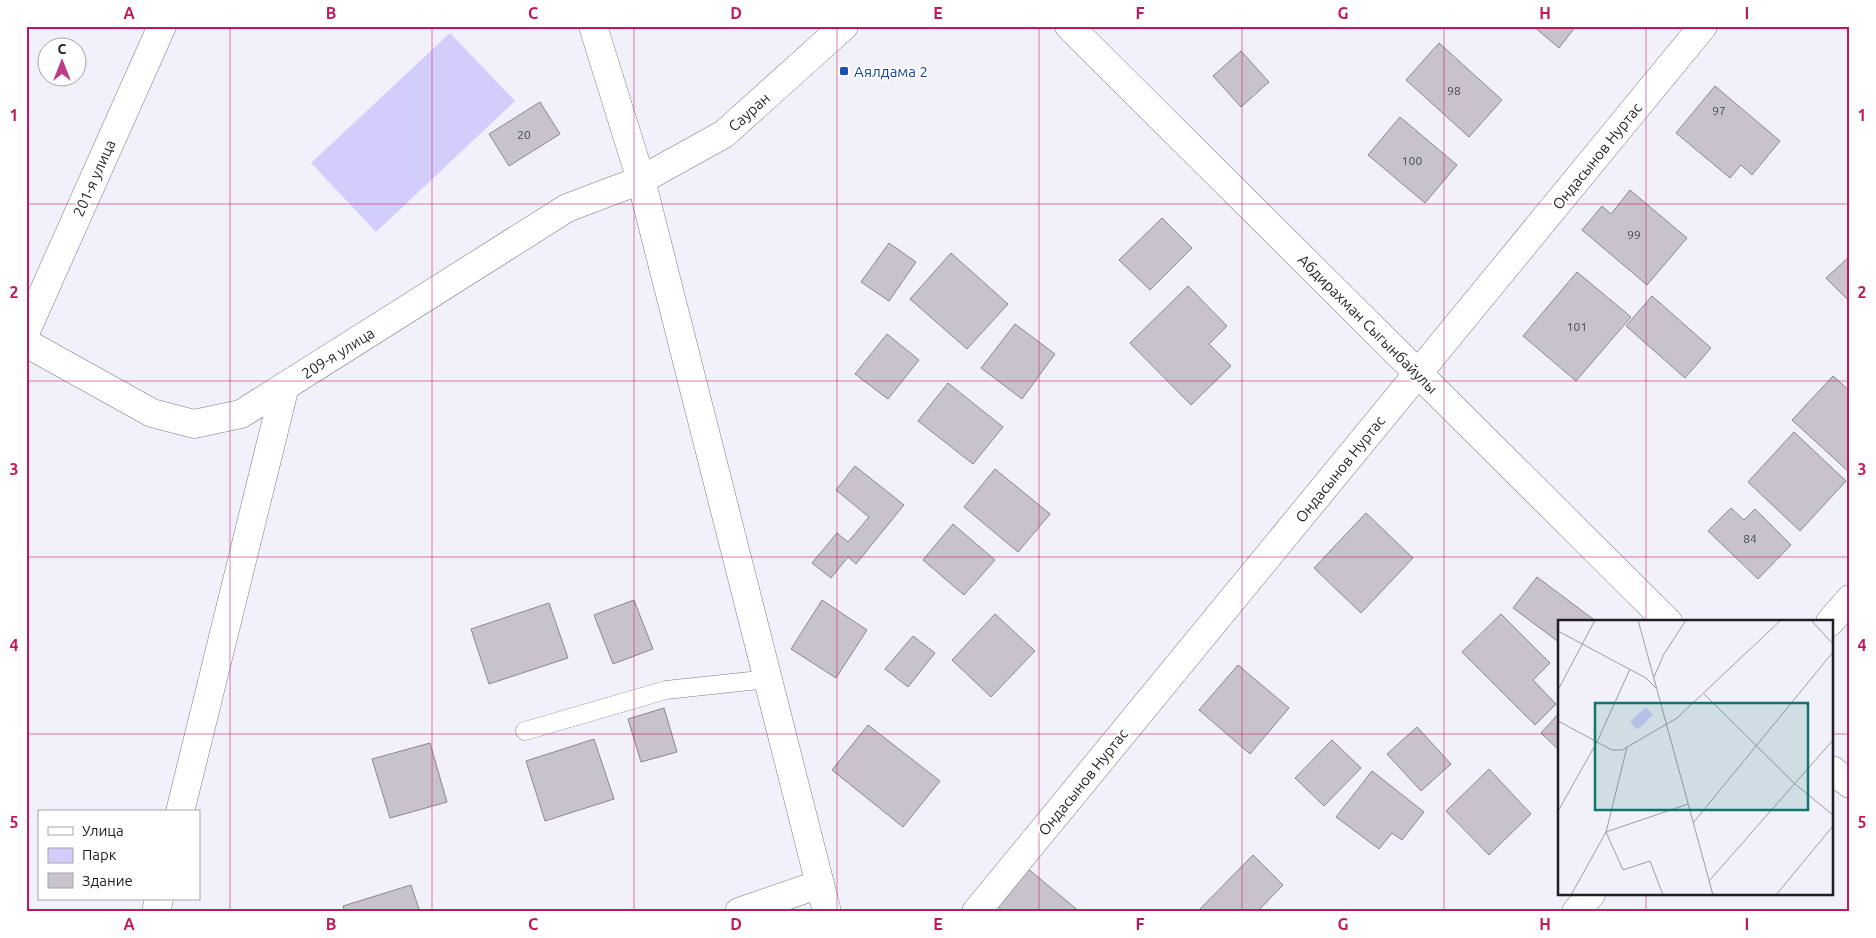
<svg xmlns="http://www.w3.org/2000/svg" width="1876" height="938" font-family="Ubuntu,sans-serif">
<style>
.green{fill:#d3cdfc}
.building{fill:#c8c2cc;stroke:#8c868f}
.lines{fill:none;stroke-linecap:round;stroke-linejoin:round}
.lane-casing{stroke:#7c7b85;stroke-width:19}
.street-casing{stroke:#7c7b85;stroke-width:29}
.lane{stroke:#fff;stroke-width:18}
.street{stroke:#fff;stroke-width:28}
.grid{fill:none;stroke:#c2185b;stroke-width:1;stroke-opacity:0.55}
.transit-dot{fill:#1a4fb4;stroke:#fff;stroke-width:2}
.labels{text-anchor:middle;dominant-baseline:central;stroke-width:4;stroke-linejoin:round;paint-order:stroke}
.number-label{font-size:12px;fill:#49484d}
.transit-label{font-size:15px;fill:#164399;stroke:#fff;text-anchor:start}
.street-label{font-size:15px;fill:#1f1f23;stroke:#fff}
.inset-road{fill:none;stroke:#9d9ca5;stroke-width:1}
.view{fill:#0f766e;fill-opacity:0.15;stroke:#0f766e;stroke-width:2.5}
.inset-edge{fill:none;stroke:#1f1f23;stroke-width:2.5}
.neatline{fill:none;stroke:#c2185b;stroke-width:2}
.grid-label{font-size:16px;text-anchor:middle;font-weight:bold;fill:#c2185b}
</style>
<rect width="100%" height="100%" fill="#f1f0fb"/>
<path class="green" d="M450,33L515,101L376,232L311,163Z"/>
<g class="building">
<path d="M1533,26H1576L1559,48Z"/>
<path d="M1439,43L1502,100L1469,137L1406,80Z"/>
<path d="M1241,51L1269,82L1241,107L1213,76Z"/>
<path d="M1715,86L1780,141L1752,175L1741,165L1730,178L1676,133Z"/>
<path d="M540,102L560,134L509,166L489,134Z"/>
<path d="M1400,117L1457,165L1425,203L1368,155Z"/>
<path d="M1630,190L1687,238L1647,285L1582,230L1602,206L1611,214Z"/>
<path d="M1162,218L1192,248L1150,290L1119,260Z"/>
<path d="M889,243L916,262L889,301L861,282Z"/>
<path d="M951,253L1008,304L967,349L910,299Z"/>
<path d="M1850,256V302L1826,278Z"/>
<path d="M1577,272L1631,317L1576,381L1523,336Z"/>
<path d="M1188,286L1227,326L1209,344L1231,366L1191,405L1130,343Z"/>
<path d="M1652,296L1711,348L1685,378L1626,326Z"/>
<path d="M1015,324L1055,354L1022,399L981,368Z"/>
<path d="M887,334L919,360L888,399L855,374Z"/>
<path d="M1833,376L1850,391V473L1792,420Z"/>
<path d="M948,383L1003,427L973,464L918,421Z"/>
<path d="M1794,432L1846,481L1800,531L1748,482Z"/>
<path d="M855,466L904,505L856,564L848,557L831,578L812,563L837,533L848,542L869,517L836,490Z"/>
<path d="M995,469L1050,514L1018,552L964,507Z"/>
<path d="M1731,508L1744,520L1755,509L1791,545L1758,579L1708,531Z"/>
<path d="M1366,513L1413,558L1361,613L1314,568Z"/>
<path d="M953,524L995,560L964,595L923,560Z"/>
<path d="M1537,577L1597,622H1560V643L1513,608Z"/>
<path d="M634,600L653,649L613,664L594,615Z"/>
<path d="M822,600L867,630L836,678L791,649Z"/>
<path d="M549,603L568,658L489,684L471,629Z"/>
<path d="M995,614L1035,651L991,697L952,660Z"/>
<path d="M1501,614L1550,663L1533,680L1556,704L1535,725L1462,652Z"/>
<path d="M913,636L935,653L908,687L885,669Z"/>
<path d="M1238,665L1289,708L1250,754L1199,710Z"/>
<path d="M664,708L677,752L641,762L628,719Z"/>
<path d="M1560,712V751L1541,733Z"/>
<path d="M868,725L940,781L903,827L832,770Z"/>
<path d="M1417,727L1451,764L1421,791L1387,754Z"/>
<path d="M594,739L614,799L545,821L526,761Z"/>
<path d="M1332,740L1361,768L1324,806L1295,778Z"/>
<path d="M430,743L447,802L390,818L372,759Z"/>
<path d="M1489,769L1531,814L1489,855L1446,811Z"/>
<path d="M1372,771L1424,812L1402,840L1392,833L1379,849L1336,817Z"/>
<path d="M1253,855L1283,885L1257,912H1197Z"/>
<path d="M1027,868L1080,912H1004L996,905Z"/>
<path d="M411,885L420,912H345L343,906Z"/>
</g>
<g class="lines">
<g class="lane-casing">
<path id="lane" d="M525,731L666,690L768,679"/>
</g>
<g class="street-casing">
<g id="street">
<path d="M593,26L641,180L827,912"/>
<path d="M1069,26L1668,622"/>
<path d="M26,331L162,26"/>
<path d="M26,343L152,413L194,424L241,414L567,208L641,180L724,134L844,26"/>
<path d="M1830,622L1850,599"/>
<path d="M1832,770L1850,784"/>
<path d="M180,812L285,386"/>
<path d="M156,912L159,899"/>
<path d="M739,912L820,884"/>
<path d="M976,912L1703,26"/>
<path d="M1576,912L1591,894"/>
</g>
</g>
<use href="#lane" class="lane"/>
<use href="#street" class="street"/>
</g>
<path class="grid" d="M230,26V912M432,26V912M634,26V912M837,26V912M1039,26V912M1242,26V912M1444,26V912M1646,26V622M26,204H1850M26,381H1850M26,557H1850M26,734H1560M1832,734H1850M1646,894V912"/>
<rect class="transit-dot" x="839" y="66" width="10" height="10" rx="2.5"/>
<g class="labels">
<g class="number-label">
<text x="1454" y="90">98</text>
<text x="1719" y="110">97</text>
<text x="524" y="134">20</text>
<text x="1412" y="160">100</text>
<text x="1634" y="234">99</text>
<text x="1577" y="326">101</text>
<text x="1750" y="538">84</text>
</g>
<g class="transit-label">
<text x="854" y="71">Аялдама 2</text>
</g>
<g class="street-label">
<text transform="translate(749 112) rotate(-42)">Сауран</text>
<text transform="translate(1597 156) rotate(-51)">Ондасынов Нуртас</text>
<text transform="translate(94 178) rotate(-66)">201-я улица</text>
<text transform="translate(1368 324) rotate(45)">Абдирахман Сыгынбайулы</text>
<text transform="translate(338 353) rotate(-32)">209-я улица</text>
<text transform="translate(1340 469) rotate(-51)">Ондасынов Нуртас</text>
<text transform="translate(1083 782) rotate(-51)">Ондасынов Нуртас</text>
</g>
</g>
<g transform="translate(1558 620)">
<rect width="275" height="275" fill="#f1f0fb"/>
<path d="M88,87L95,95L79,110L72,102Z" fill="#d3cdfc"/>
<path class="inset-road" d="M80,0L155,275M253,0L275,24M0,11L88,58L98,68M96,57L106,34L128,0M0,70L37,0M146,74L237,164L275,195M0,101L54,130H64L119,98L223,0M0,191L39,122L72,49M135,203L275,32M151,261L275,120M13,275L48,212L69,127M105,275L92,241L65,250L48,212L130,184M218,275L275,206"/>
<path class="view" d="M37,83H250V190H37Z"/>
<rect width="275" height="275" class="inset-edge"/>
</g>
<rect width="1876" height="938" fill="none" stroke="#ffffff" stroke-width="55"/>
<rect x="38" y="810" width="162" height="90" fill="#ffffff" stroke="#a5a5a7"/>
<rect x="48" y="827" width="25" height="8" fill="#ffffff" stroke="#a5a5a7"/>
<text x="82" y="836" font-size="15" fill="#1f1f23">Улица</text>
<rect x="48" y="848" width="25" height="15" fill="#d3cdfc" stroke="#a5a5a7"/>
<text x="82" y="860" font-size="15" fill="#1f1f23">Парк</text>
<rect x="48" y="873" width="25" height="15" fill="#c8c2cc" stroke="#a5a5a7"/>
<text x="82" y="886" font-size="15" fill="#1f1f23">Здание</text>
<g transform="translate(62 62)"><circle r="24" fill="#ffffff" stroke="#a5a5a7"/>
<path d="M0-4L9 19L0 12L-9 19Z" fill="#be3d88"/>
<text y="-8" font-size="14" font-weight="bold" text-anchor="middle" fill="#1f1f23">С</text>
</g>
<rect x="28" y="28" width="1820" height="882" class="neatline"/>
<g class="grid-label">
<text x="129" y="19">A</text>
<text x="331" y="19">B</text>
<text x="533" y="19">C</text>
<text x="736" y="19">D</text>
<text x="938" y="19">E</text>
<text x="1140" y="19">F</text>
<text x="1343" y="19">G</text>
<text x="1545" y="19">H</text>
<text x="1747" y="19">I</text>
<text x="14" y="121">1</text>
<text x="1862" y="121">1</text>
<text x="14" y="298">2</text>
<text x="1862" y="298">2</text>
<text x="14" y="475">3</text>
<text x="1862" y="475">3</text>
<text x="14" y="651">4</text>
<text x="1862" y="651">4</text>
<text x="14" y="828">5</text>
<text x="1862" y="828">5</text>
<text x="129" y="930">A</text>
<text x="331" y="930">B</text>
<text x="533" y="930">C</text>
<text x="736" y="930">D</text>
<text x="938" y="930">E</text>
<text x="1140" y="930">F</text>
<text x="1343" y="930">G</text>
<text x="1545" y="930">H</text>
<text x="1747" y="930">I</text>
</g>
</svg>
